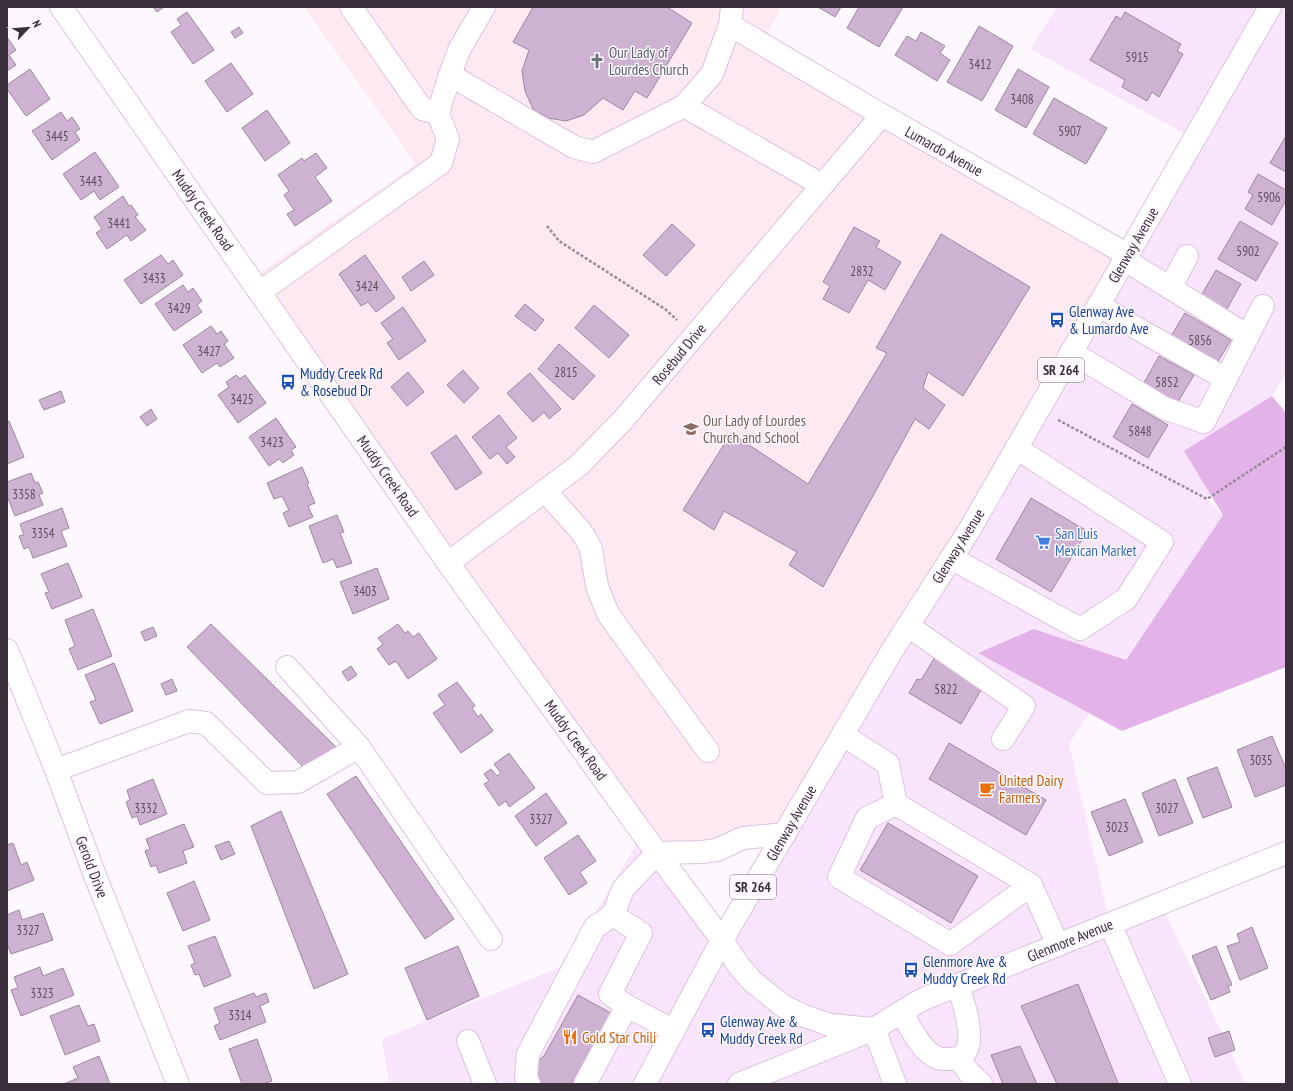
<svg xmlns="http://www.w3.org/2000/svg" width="1293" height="1091" font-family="'PT Sans Narrow',sans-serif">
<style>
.built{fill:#f9e5fb}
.education{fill:#fde9f2}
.forest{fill:#e2b2e9}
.building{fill:#cdb3d1;stroke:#9f86a2}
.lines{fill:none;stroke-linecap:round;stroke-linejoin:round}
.minor-casing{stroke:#ddc2e0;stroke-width:24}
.major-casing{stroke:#ddc2e0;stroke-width:24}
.path{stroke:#968d97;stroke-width:2.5;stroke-dasharray:3 2;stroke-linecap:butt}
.minor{stroke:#fff;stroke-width:22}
.major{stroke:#fff;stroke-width:22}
.labels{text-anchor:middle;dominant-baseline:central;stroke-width:3;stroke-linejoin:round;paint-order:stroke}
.number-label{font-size:13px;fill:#5f5060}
.shield{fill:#fdf7fe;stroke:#746b76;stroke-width:1}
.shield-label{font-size:14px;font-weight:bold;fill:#3a2f3b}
.worship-label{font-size:15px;fill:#5b616d;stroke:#fdf7fe;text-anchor:start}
.street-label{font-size:15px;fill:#3a2f3b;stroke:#fdf7fe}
.transit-label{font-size:15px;fill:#164399;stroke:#fdf7fe;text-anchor:start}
.education-label{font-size:15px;fill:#785e54;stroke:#fdf7fe;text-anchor:start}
.shop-label{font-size:15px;fill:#366cbe;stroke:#fdf7fe;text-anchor:start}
.food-label{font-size:15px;fill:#c56008;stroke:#fdf7fe;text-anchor:start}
</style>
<rect width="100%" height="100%" fill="#fdf7fe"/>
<path class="built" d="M1057,7H1286V374L1207,499L1223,515L1069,744L1110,924L1161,904L1246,1084H389L382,1039L563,966L643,834L721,940L1194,139L1030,49Z"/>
<path class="education" d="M304,7H781L762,44L1128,255L785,834L657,853L251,279L416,164Z"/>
<path class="forest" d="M1272,396L1286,413V667L1122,731L978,653L1034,629L1126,660L1223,515L1184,451Z"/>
<g class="building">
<path d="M153,7H164L157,12Z"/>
<path d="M533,7H667L692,23L647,98L635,91L623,110L603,98L584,115L566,121L548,118L533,109L525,91L522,71L529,50L513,42Z"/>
<path d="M818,7H841L835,17Z"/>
<path d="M859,7H903L879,47L847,28Z"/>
<path d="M187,12L214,50L193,64L171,32L181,25L177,19Z"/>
<path d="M1125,12L1181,44L1177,51L1183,54L1159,97L1152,92L1147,101L1122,87L1125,80L1090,60L1116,16L1121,19Z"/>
<path d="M979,26L1013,46L982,101L947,82Z"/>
<path d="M239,27L243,33L235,38L231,32Z"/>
<path d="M921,32L945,46L940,53L950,60L937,81L895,55L907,36L916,41Z"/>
<path d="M7,37L16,50L9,55L16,65L7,71Z"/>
<path d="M231,63L253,94L227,112L205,81Z"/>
<path d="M30,69L50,99L26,116L7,89V85Z"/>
<path d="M1018,69L1049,87L1026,128L995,110Z"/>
<path d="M1054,98L1107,128L1086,164L1033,134Z"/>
<path d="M267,110L290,143L265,161L242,128Z"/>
<path d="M61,112L67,121L72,117L80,129L75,132L80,140L52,160L32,131Z"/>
<path d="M1286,136V172L1270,163Z"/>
<path d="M95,152L119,187L100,200L94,191L81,200L63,174Z"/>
<path d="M316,153L327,168L315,177L332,201L295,226L287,214L294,210L284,195L289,191L278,175L302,158L304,161Z"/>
<path d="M1258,174L1286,190V200L1272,225L1245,209L1253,195L1248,192Z"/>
<path d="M123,196L129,206L131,205L138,215L135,217L146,230L131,241L127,235L107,249L96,233L102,229L94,217Z"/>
<path d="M1240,221L1278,243L1256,281L1218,259Z"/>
<path d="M672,224L695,245L666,276L643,255Z"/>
<path d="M854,227L880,241L876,247L901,262L885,290L868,280L849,313L823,299L830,286L823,282Z"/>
<path d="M941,234L1030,287L963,396L928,372L923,388L945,405L929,429L915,419L823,587L789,565L797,552L724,511L714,530L683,510L731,433L808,484L887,353L876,348Z"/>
<path d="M161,255L168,264L173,260L183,275L141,304L124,280Z"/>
<path d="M365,255L395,298L376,312L368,302L361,306L339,274Z"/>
<path d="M424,261L434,275L411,291L402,277Z"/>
<path d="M1216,270L1241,284L1223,316L1198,301Z"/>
<path d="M183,285L188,292L193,288L202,301L197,305L202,312L174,331L155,304Z"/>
<path d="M525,304L544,320L535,331L515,316Z"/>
<path d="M594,305L629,335L609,358L575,328Z"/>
<path d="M403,307L426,341L399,360L387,343L393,339L381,323Z"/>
<path d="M1185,313L1231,340L1214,368L1168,341Z"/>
<path d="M211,326L217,334L221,331L228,341L224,344L234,358L220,367L217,363L202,373L183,345Z"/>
<path d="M559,344L595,376L573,400L538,369Z"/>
<path d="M1159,356L1194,375L1175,407L1141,388Z"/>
<path d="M463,370L479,388L464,403L447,385Z"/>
<path d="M408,372L424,392L407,406L391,387Z"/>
<path d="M530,373L561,409L549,419L544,412L533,422L507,393Z"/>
<path d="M236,375L240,379L245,375L266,403L238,423L218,395L229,387L226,382Z"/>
<path d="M61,391L65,402L44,410L39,400Z"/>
<path d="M1132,404L1168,425L1148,458L1113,437Z"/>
<path d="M151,409L157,419L147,426L140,417Z"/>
<path d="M499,415L517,438L506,447L515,457L507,464L498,453L490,459L472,437Z"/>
<path d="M276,418L296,447L291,450L294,455L283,463L279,459L269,466L249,437Z"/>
<path d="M9,421L24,457L7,464V422Z"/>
<path d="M456,435L482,473L456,490L431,453Z"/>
<path d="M302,467L309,483L307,484L315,503L308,506L313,517L289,527L283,513L289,510L282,496L274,499L267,483Z"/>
<path d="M31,473L35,483L38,482L43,493L39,495L43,505L15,516L7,496V482Z"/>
<path d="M1031,498L1087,531L1051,592L996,559Z"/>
<path d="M62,508L69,528L61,531L67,546L33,558L29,547L24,549L19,536L24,535L20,524Z"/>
<path d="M337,515L344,532L340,533L352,563L337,568L333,559L323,563L309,526Z"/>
<path d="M68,563L82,597L52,609L45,593L49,592L41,574Z"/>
<path d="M377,568L389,599L353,614L340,582Z"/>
<path d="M93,609L112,656L78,670L69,649L75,646L65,620Z"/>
<path d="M211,624L336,747L308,772L187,647Z"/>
<path d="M398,624L405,633L408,631L413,637L419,633L437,659L408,679L396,661L389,665L377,649L383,644L378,638Z"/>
<path d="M153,627L157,636L145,641L141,632Z"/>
<path d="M935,657L984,685L961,724L909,693L917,679L921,680Z"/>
<path d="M114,663L133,711L100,724L90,702L96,700L85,675Z"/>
<path d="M351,666L357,675L348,681L342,672Z"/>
<path d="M172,679L177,691L166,695L161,684Z"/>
<path d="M457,682L475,706L472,708L478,717L481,714L493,731L461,753L433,713L445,705L438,695Z"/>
<path d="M1272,736L1286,769V785L1255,797L1237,750Z"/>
<path d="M949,743L1046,800L1026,835L929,779Z"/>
<path d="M509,753L535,788L509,807L506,801L499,806L484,784L489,781L484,774L491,769L497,776L501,773L494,764Z"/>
<path d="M1217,767L1232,807L1203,818L1187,778Z"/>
<path d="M356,776L454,919L425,939L327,794Z"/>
<path d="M153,779L167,814L140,825L137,816L132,818L126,802L130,800L127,790Z"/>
<path d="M1175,779L1193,823L1159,836L1142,793Z"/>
<path d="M546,793L567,823L536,846L515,816Z"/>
<path d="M1125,799L1143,842L1109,856L1091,812Z"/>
<path d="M281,811L348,974L314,989L251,826Z"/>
<path d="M888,823L978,876L951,923L860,870Z"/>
<path d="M184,824L194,847L183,851L187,863L159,873L156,865L151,867L145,851L150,849L146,839Z"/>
<path d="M578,835L596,861L580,872L587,883L569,895L544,858Z"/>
<path d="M229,841L235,854L221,860L215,846Z"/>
<path d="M13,843L21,865L27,862L34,880L7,891V845Z"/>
<path d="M194,881L210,920L183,931L167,893Z"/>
<path d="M19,910L22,920L43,913L53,940L11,954L7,943V915Z"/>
<path d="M1252,927L1268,968L1240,980L1227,946L1240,942L1237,934Z"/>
<path d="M215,936L231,976L204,987L199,974L195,975L191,965L195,963L188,946Z"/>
<path d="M458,946L479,996L427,1020L405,968Z"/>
<path d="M1216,946L1232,985L1228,986L1230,992L1211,1000L1192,956Z"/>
<path d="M40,967L43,976L63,968L74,995L21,1016L11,990L18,988L14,977Z"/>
<path d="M1078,984L1118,1083L1117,1084H1057L1021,1006Z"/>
<path d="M254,993L256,997L266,993L269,1002L260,1006L266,1022L220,1040L214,1026L220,1023L214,1008Z"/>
<path d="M578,995L611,1013L572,1084H536L530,1066L544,1056Z"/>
<path d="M79,1005L88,1026L94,1024L100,1041L65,1055L50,1016Z"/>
<path d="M1229,1031L1235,1050L1215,1057L1208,1038Z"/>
<path d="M257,1039L272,1081L263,1084H242L229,1049Z"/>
<path d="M1020,1046L1037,1084H1003L991,1055Z"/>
<path d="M99,1056L110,1084H64L78,1078L73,1067Z"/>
</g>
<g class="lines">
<g class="minor-casing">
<g id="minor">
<path d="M61,7L448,563L643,834L722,940L739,966L752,981L783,1006L802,1015L830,1025L874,1029L921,1000L1286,853"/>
<path d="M351,7L422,109L438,113"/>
<path d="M730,25L882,115L1128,255"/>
<path d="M450,75L574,147L593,152L684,106L712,74L730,25L732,7"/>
<path d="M684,106L822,185"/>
<path d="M1125,260L1248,336"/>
<path d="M1170,288L1187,256"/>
<path d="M260,292L441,163L448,139L438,113L450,75L459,50L484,7"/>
<path d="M1099,305L1126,322L1226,379"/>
<path d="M1071,352L1164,408L1204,422L1263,306"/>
<path d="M545,491L580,530L586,539L591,549L597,586L608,614L708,751"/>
<path d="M951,558L1080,629L1126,599L1162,542L1016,448"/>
<path d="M448,563L578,466L622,421L882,115"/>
<path d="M908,626L1024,706L1003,739"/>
<path d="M7,650L56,770L94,873L178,1084"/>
<path d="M287,667L359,747"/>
<path d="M843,735L888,764L896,804L1031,885L1058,945"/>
<path d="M56,770L189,721L206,723L267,783L298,782L359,747L491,939"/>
<path d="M896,804L867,818L839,877L950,944L1031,885"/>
<path d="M1110,924L1180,1084"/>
<path d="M958,985C963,1001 975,1036 966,1051C964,1054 962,1056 959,1058L970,1074L981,1084"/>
<path d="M627,1006L674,1031"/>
<path d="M901,1012C910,1026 922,1053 938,1058C944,1060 952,1059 959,1058"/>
<path d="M874,1029L895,1084"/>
<path d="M468,1041L485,1084"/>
<path d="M529,1084L526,1077L528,1054L595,927L613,915"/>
<path d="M585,1084L627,1006L610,994L641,933L613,915L623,889L657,853"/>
</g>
</g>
<g class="major-casing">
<g id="major">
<path d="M657,853L702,852L717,850L743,838L785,834"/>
<path d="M645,1084L722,940L893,649L970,529L1270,7"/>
<path d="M739,1084L874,1029"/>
</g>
</g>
<g class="path">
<path d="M547,226L559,241L665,309L677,320"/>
<path d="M1058,420L1207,499L1286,447"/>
</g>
<use href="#minor" class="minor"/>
<use href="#major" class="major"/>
</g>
<defs>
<g id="church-bare" transform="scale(1.2)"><path d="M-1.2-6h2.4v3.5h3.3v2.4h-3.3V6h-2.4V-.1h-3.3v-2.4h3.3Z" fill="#6b7280" stroke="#fdf7fe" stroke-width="2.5" paint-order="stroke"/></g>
<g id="bus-bare" transform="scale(1.2)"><path d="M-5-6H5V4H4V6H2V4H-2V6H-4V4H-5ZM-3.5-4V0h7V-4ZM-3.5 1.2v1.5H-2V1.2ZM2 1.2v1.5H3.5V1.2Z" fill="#1a4fb4" stroke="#fdf7fe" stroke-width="2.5" paint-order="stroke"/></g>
<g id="school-bare" transform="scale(1.2)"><path d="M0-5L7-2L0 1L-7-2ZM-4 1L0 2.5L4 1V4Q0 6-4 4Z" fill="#8d6e63" stroke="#fdf7fe" stroke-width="2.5" paint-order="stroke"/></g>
<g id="supermarket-bare" transform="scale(1.2)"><path d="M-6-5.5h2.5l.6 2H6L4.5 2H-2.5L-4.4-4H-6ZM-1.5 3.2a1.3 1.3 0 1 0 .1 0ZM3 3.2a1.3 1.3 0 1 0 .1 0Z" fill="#3f7fe0" stroke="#fdf7fe" stroke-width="2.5" paint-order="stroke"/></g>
<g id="cafe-bare" transform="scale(1.2)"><path d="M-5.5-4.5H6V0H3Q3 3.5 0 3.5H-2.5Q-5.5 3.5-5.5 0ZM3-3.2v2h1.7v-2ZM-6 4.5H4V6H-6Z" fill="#e8710a" stroke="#fdf7fe" stroke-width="2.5" paint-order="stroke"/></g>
<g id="restaurant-bare" transform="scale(1.2)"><path d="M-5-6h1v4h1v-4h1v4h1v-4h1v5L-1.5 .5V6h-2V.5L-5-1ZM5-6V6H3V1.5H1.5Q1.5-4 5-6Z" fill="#e8710a" stroke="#fdf7fe" stroke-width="2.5" paint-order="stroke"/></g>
</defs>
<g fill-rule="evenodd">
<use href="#church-bare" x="597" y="61"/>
<use href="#bus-bare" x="1057" y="320"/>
<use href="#bus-bare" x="288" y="382"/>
<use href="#school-bare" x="691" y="429"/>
<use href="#supermarket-bare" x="1043" y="542"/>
<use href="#cafe-bare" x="987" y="789"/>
<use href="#bus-bare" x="911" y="970"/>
<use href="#bus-bare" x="708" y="1030"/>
<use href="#restaurant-bare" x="570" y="1037"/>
</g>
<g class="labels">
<g class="number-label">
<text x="1137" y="57">5915</text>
<text x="980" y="64">3412</text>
<text x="1022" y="99">3408</text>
<text x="1070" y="131">5907</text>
<text x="57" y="136">3445</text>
<text x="91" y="181">3443</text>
<text x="1269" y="197">5906</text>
<text x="119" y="223">3441</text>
<text x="1248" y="251">5902</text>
<text x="862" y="271">2832</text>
<text x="154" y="278">3433</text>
<text x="367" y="286">3424</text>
<text x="179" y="308">3429</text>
<text x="1200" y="340">5856</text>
<text x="209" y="351">3427</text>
<text x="566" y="372">2815</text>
<text x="1167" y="382">5852</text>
<text x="242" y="399">3425</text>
<text x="1140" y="431">5848</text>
<text x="272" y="442">3423</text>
<text x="24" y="494">3358</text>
<text x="43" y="533">3354</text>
<text x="365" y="591">3403</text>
<text x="946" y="689">5822</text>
<text x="1261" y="760">3035</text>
<text x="146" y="808">3332</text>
<text x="1167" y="808">3027</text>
<text x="541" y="819">3327</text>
<text x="1117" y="827">3023</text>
<text x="28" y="930">3327</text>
<text x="42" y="993">3323</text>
<text x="240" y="1015">3314</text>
</g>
<g class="shield">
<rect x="1038" y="358" width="46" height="24" rx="3"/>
<rect x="730" y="875" width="46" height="24" rx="3"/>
</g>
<g class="shield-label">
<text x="1061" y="370">SR 264</text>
<text x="753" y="887">SR 264</text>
</g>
<g class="worship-label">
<text x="609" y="52">Our Lady of<tspan x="609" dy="17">Lourdes Church</tspan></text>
</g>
<g class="street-label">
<text transform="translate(944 151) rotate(29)">Lumardo Avenue</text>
<text transform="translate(203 210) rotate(55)">Muddy Creek Road</text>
<text transform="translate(1133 245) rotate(-60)">Glenway Avenue</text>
<text transform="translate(679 354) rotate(-50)">Rosebud Drive</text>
<text transform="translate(388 476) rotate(55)">Muddy Creek Road</text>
<text transform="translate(958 546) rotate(-58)">Glenway Avenue</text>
<text transform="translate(576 740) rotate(54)">Muddy Creek Road</text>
<text transform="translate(791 823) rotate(-60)">Glenway Avenue</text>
<text transform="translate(92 867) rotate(69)">Gerold Drive</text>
<text transform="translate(1070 940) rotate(-22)">Glenmore Avenue</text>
</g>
<g class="transit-label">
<text x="1069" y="311">Glenway Ave<tspan x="1069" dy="17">&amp; Lumardo Ave</tspan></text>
<text x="300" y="373">Muddy Creek Rd<tspan x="300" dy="17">&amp; Rosebud Dr</tspan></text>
<text x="923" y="961">Glenmore Ave &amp;<tspan x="923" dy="17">Muddy Creek Rd</tspan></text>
<text x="720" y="1021">Glenway Ave &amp;<tspan x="720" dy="17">Muddy Creek Rd</tspan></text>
</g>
<g class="education-label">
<text x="703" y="420">Our Lady of Lourdes<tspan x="703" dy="17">Church and School</tspan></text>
</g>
<g class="shop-label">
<text x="1055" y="533">San Luis<tspan x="1055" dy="17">Mexican Market</tspan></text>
</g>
<g class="food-label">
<text x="999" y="780">United Dairy<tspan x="999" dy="17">Farmers</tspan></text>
<text x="582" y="1037">Gold Star Chili</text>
</g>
</g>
<rect width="1293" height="1091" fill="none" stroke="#3a2f3b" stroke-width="16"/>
<g transform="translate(28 28) rotate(64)" stroke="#fdf7fe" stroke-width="3" paint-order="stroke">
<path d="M0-3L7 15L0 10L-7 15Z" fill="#3a2f3b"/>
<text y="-6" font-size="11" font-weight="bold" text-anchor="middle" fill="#3a2f3b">N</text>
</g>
</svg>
